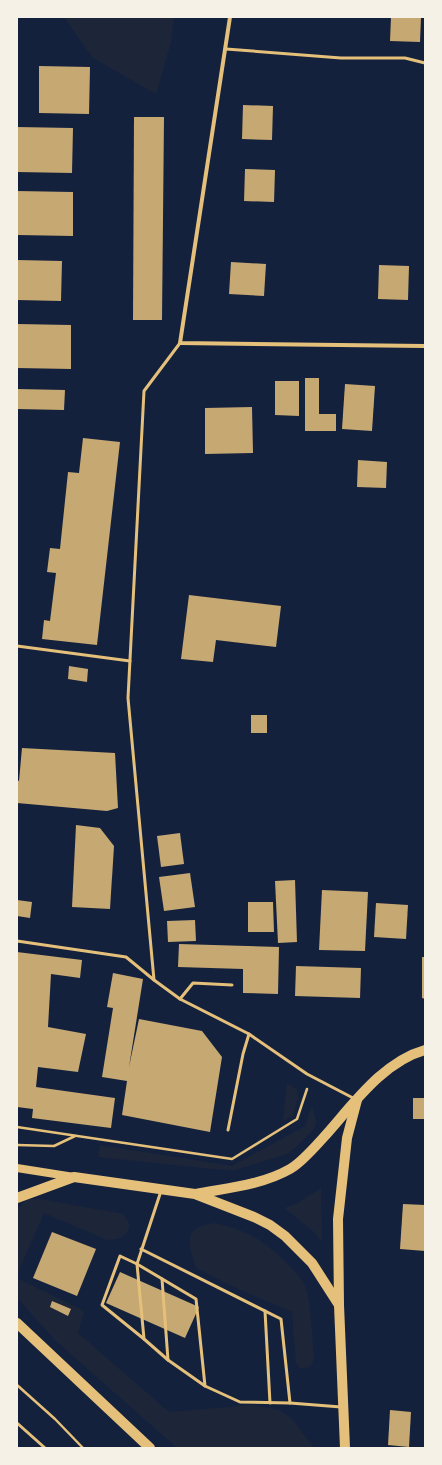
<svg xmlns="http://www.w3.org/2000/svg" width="442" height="1465" font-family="'DejaVu Sans',sans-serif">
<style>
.green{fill:#1d2539}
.building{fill:#c6a872}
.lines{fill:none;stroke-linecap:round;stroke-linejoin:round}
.path{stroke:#e5c07b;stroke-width:2.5}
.service{stroke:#e5c07b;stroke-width:3}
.minor{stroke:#e5c07b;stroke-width:4}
.secondary{stroke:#e5c07b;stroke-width:8}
.primary{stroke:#e5c07b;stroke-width:10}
</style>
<rect width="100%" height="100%" fill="#14213d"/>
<g class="green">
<path d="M64,17H174L171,42L156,94L93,58Z"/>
<path d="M287,1083L297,1090L298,1097L293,1116L283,1121Z"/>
<path d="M312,1106L316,1122L314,1129L296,1147L287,1154L235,1170L212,1169L98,1157L100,1145L232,1166L305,1126Z"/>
<path d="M321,1188V1189L322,1242L313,1231L284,1208L298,1203Z"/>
<path d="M27,1199H40L123,1214L130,1225C126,1238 120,1239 107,1240L44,1213L17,1275V1210Z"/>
<path d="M215,1223C227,1226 239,1229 250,1235C267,1243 294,1267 304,1284C311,1297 312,1340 314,1356C313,1366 309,1369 300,1368L296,1363L292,1312L238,1289L196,1268C193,1257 183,1236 197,1228C202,1225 210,1224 215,1223Z"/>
<path d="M17,1278L84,1311L78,1333L169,1412L253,1405L280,1410L292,1419L314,1448H177L55,1340L17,1298Z"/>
</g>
<g class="building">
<path d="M391,17H421L420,42L390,41Z"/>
<path d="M39,66L90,67L89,114L39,113Z"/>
<path d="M243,105L273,106L272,140L242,139Z"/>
<path d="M134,117H164L162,320H133Z"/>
<path d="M17,127L73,128L72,173L17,172Z"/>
<path d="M245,169L275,170L274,202L244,201Z"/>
<path d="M17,191L73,192V236L17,235Z"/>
<path d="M17,260L62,261L61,301L17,300Z"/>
<path d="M231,262L266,264L264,296L229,294Z"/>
<path d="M379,265L409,266L408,300L378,299Z"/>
<path d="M17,324L71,325V369L17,368Z"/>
<path d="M305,378H319V414H336V431H305Z"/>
<path d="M275,381H299V416L275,415Z"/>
<path d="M345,384L375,386L372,431L342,429Z"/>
<path d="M17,389L65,390L64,410L17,409Z"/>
<path d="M252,407L253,453L205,454V408Z"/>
<path d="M83,438L120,442L97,645L42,639L44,620L50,621L56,573L47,572L50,548L60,549L68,472L79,473Z"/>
<path d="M358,460L387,462L386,488L357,487Z"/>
<path d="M189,595L281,606L276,647L216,640L213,662L181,659Z"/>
<path d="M69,666L88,669L87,682L68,679Z"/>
<rect x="251" y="715" width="16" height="18"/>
<path d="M22,748L115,753L118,808L107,811L17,803V780L19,781Z"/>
<path d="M76,825L100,828L114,846L110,909L72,907Z"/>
<path d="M180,833L184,864L161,867L157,836Z"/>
<path d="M190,873L195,907L164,911L159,877Z"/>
<path d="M295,880L297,942L278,943L275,881Z"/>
<path d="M322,890L368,892L365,951L319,950Z"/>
<path d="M17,900L32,902L30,918L17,916Z"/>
<path d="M248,902H273L274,932H248Z"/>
<path d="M376,903L408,905L406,939L374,937Z"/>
<path d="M195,920L196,941L168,942L167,921Z"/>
<path d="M179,944L279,947L278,994L243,993V969L178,967Z"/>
<path d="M17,952L82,960L80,978L51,974L48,1027L86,1034L78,1072L38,1067L36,1087L115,1098L111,1128L32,1118L33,1109L17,1107Z"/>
<path d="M422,957H425V999L422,998Z"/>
<path d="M296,966L361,968L360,998L295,996Z"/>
<path d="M113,973L143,979L129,1067L139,1019L202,1031L222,1057L210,1132L122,1115L127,1081L102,1077L113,1008L107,1007Z"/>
<rect x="413" y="1098" width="12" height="21"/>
<path d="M403,1204L425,1205V1251L400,1249Z"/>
<path d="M52,1232L96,1249L77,1296L33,1278Z"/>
<path d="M120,1272L199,1307L185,1338L106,1303Z"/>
<path d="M52,1301L71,1309L68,1316L50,1307Z"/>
<path d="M390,1410L411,1412L409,1447L388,1445Z"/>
</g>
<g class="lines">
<g class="path">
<path d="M17,1127L232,1159L297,1119L307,1089"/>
<path d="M17,1145L54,1146L75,1136"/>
<path d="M17,1385L55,1419L83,1448"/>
</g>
<g class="service">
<path d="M226,49L341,58H405L425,63"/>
<path d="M180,343L144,391L128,698L154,980L180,999L249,1034L307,1074L355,1099"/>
<path d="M17,646L130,661"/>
<path d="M17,941L126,957L154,980"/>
<path d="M180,999L193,983L232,985"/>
<path d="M228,1130L243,1054L249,1034"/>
<path d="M161,1191L137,1264L144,1339L168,1360"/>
<path d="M141,1249L281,1319L290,1403"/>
<path d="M162,1279L168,1360L205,1386L240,1402L290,1403L341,1407"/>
<path d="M265,1311L270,1403"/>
<path d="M144,1339L102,1305L120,1256L137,1264L196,1299L205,1386"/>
<path d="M17,1423L45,1448"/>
</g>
<path class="minor" d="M230,17L180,343L425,346"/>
<path class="secondary" d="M17,1168L74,1177"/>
<g class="primary">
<path d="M196,1194C227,1188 262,1185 290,1169C301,1163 314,1148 323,1138C352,1106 382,1062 425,1050"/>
<path d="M17,1198L74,1177L195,1194L254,1217L270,1225L285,1236L312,1263L339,1305"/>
<path d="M17,1323L150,1448"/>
<path d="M345,1448L339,1305L338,1219L347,1138L357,1100"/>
</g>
</g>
<rect width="442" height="1465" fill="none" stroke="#f6f1e7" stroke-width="36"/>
</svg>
